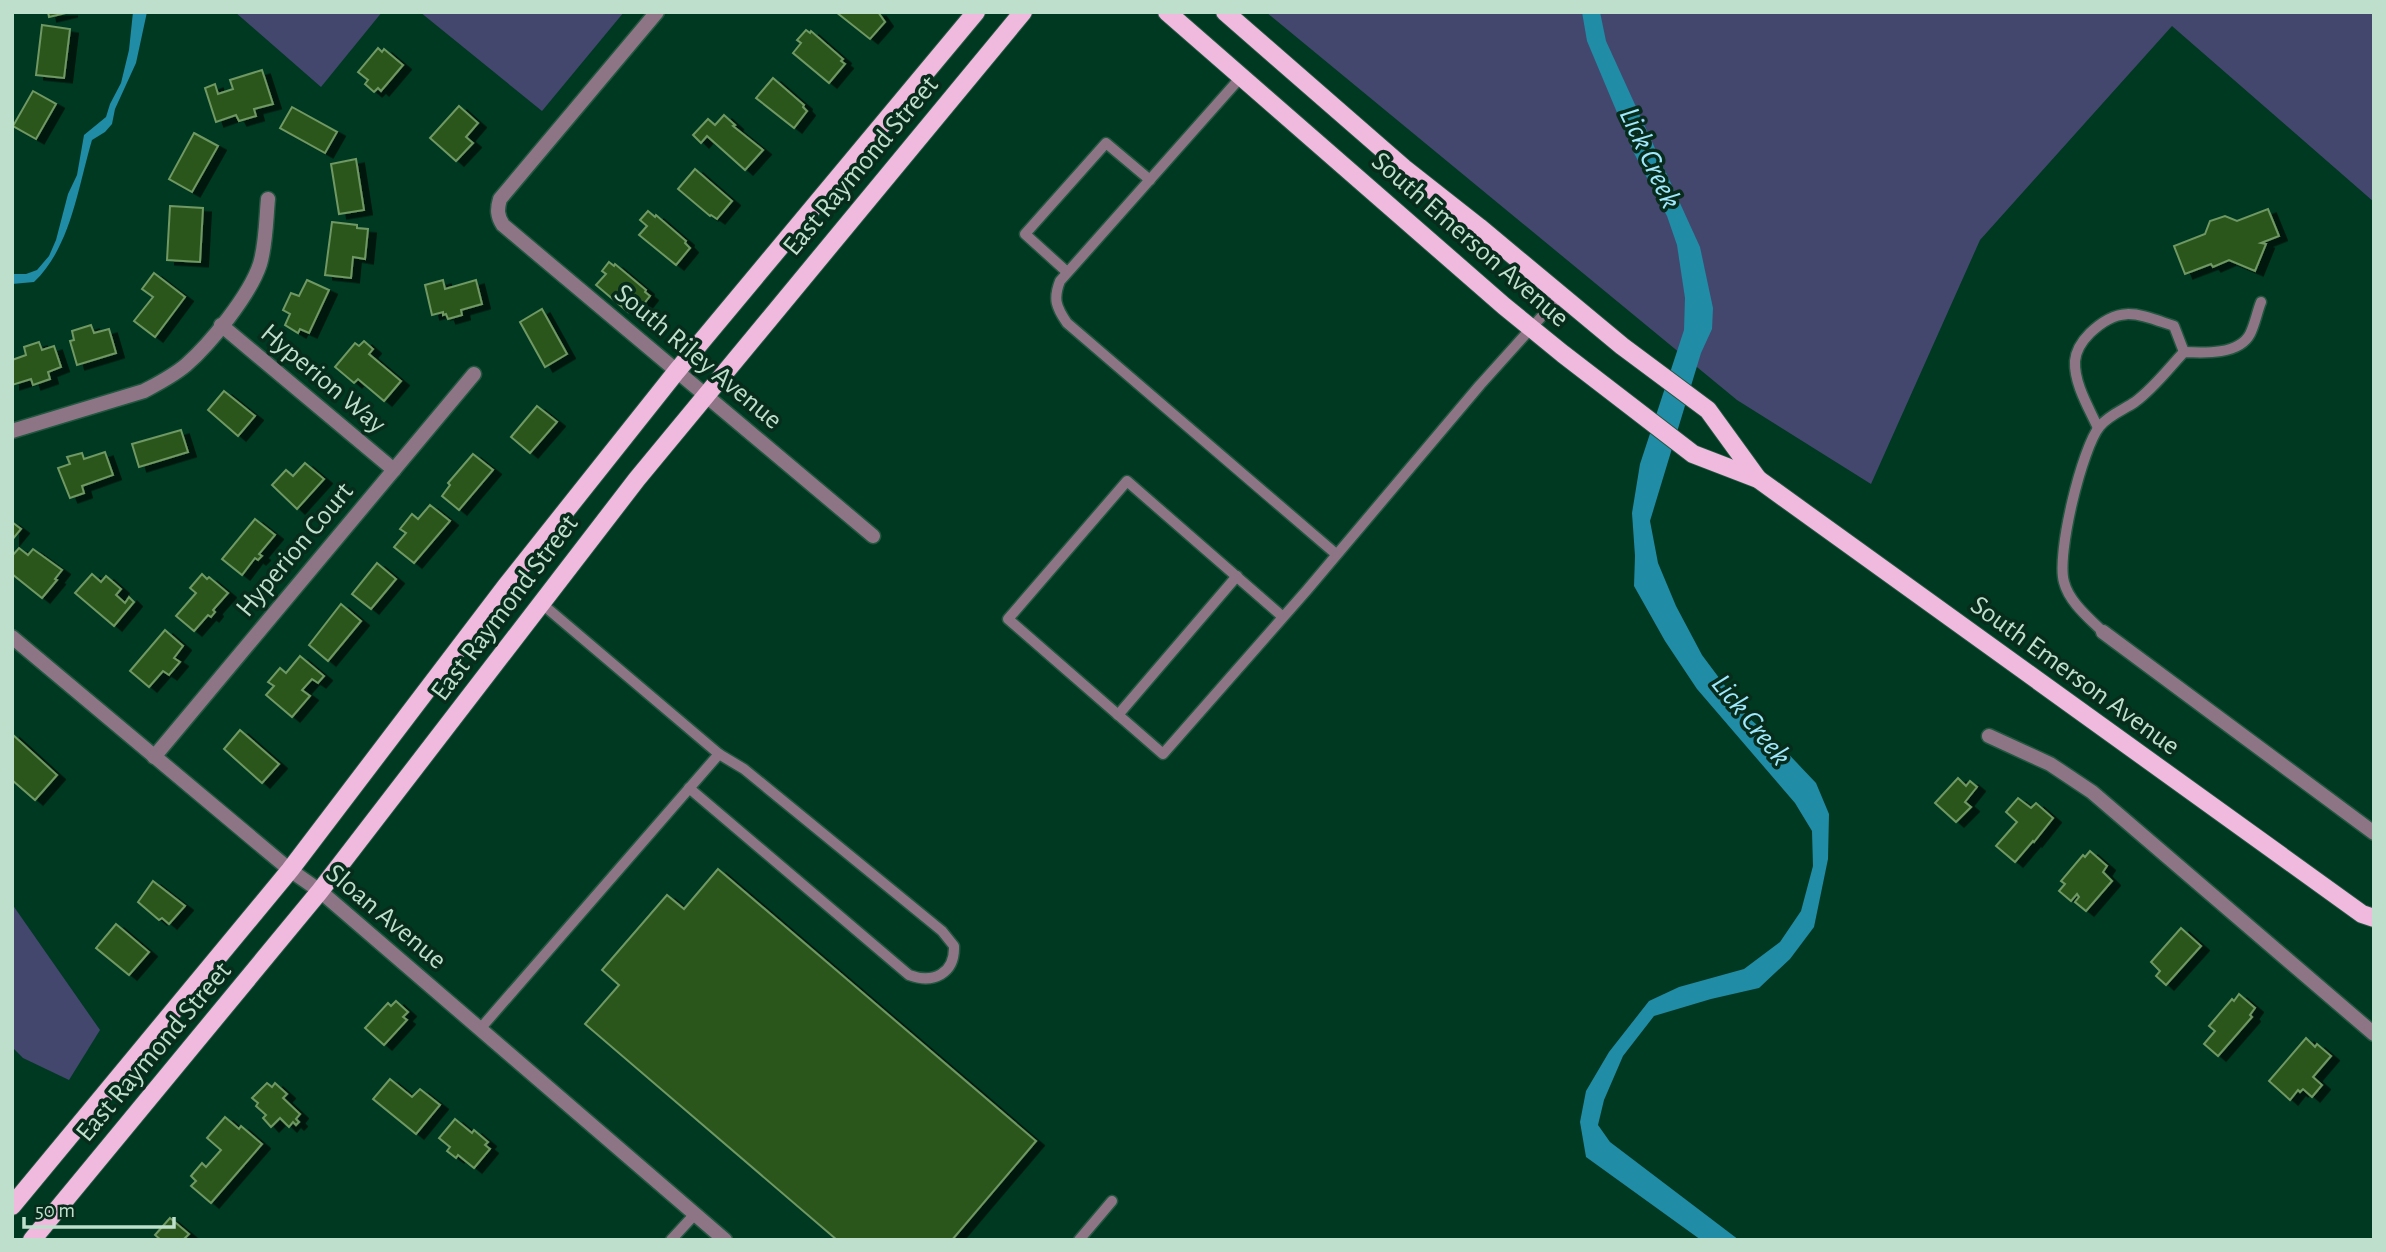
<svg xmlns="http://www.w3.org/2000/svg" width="2386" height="1252" font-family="'Alegreya Sans',sans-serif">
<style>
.green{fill:#43476e}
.water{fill:#208ca6}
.building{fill:#2b561e;stroke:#6f9863;stroke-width:2;filter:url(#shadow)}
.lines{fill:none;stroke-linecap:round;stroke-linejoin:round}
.lane-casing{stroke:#225740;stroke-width:13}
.street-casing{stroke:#225740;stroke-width:17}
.primary-casing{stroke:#225740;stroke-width:20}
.lane{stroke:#8e7586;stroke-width:10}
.street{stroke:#8e7586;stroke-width:14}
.primary{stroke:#efbadd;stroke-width:18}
.labels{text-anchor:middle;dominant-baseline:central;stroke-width:7;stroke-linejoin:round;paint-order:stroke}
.street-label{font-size:28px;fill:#bedfcb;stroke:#072c1b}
.water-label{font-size:30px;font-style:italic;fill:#a0e8fe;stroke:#072c1b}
</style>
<defs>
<filter id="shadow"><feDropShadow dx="8" dy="4.5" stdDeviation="0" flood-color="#0009"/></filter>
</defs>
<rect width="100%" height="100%" fill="#003921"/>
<g class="green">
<path d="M235,12H382L321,87Z"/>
<path d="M420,12H624L542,111Z"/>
<path d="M1266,12H2374V202L2172,26L1980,240L1871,484L1737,400Z"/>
<path d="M12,904L100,1030L69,1080L23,1058L12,1047Z"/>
</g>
<g class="water">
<path d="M133,12H147L136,63L115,109L112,124L105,132L92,140C78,187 71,247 34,282L12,284V274H26L37,270L49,256L56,240L68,194L77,175L84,135L106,117L110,104L121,83L129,50Z"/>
<path d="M1582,12H1600L1606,41L1700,247L1713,308L1712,329L1701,353L1650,521L1658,563L1676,606L1702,655L1749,718L1779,744L1816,783L1829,814L1828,859L1814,927L1790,959L1759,988L1711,999L1654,1016L1623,1056L1604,1100L1598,1125L1610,1142L1739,1240H1701L1586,1157L1580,1122L1586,1091L1609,1052L1649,1001L1679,987L1744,969L1780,942L1801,911L1813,866L1812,831L1795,803L1697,689L1665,641L1634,586L1635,556L1632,513L1640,464L1684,330L1685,298L1677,245L1667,216L1634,153L1587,41Z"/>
</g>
<g class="building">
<path d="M48,12H70L49,17Z"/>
<path d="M836,12H878L885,22L870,39Z"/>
<path d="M42,25L70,29L64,78L36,75Z"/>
<path d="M806,30L810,33L811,31L843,59L841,61L845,64L829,83L793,53L801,43L797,40Z"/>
<path d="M378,48L382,52L384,49L403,65L381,91L378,88L374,92L365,84L368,80L358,72Z"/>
<path d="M262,70L273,104L254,109L256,116L239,121L236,115L216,122L205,88L215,84L218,94L233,89L230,80Z"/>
<path d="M773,78L804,105L803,107L807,111L794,128L756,98Z"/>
<path d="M33,91L56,104L36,139L13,126Z"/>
<path d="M459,106L478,123L466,137L473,143L456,161L430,138Z"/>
<path d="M292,107L337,132L325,153L280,128Z"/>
<path d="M724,115L735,125L733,126L763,150L745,170L707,136L701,143L693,135L708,119L715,125Z"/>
<path d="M194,133L218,146L192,192L169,179Z"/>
<path d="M356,159L364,210L339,214L331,164Z"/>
<path d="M695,169L732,201L717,219L711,215L710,216L678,189Z"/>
<path d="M170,206L203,208L200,262L167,260Z"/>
<path d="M2268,209L2279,236L2261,243L2266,244L2255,271L2229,260L2213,267L2211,264L2185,274L2174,246L2205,234L2210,221L2225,216L2237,221Z"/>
<path d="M648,211L655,217L656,215L686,241L685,243L690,248L676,265L639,235L647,226L640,220Z"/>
<path d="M332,222L357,225V228L368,229L365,259L353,257L351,278L325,275Z"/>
<path d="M609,262L614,266L615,264L646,290L645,292L650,296L636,314L630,309L628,312L596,285L606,274L602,271Z"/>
<path d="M154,273L185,297L155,337L134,321L153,297L142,289Z"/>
<path d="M307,280L329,290L309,333L300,329L298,333L285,325L290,314L283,310L291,293L299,296Z"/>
<path d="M443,280L445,289L476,280L482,304L461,310L462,315L448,319L446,314L443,315V312L432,315L425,285Z"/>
<path d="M542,309L567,354L545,367L520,322Z"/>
<path d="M91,325L94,333L109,329L116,353L77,365L70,341L74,340L72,331Z"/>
<path d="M364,341L373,349L369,354L401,381L384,401L358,379L354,383L335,367L355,343L359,346Z"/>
<path d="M39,342L42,350L54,346L61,367L48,372L50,379L33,385L31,379L12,385V360L26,355L24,347Z"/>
<path d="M224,391L255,416L238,436L208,410Z"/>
<path d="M537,406L557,422L530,453L511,437Z"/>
<path d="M181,430L188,452L139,467L132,444Z"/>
<path d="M105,452L113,475L82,486L84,493L70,498L58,468L70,464L67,457L82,453L84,459Z"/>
<path d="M473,454L493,470L459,510L442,496L450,485L448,483Z"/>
<path d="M305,463L324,479L297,509L272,485L286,470L293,476Z"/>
<path d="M430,505L450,521L414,563L394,547L406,533L400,529L412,514L418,519Z"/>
<path d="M255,519L275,535L259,554L262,556L258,560L255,558L242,575L222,559Z"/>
<path d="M12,522L21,529L12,540Z"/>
<path d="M19,548L28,555L33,549L62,570L55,579L57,580L42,598L12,574V556Z"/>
<path d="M377,563L396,579L371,609L352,594Z"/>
<path d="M92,574L101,582L106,576L121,589L116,595L125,603L129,597L134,602L114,626L75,593Z"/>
<path d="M202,574L207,579L209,577L228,593L213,610L215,612L211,617L208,615L194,631L176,616L196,593L190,588Z"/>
<path d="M341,604L361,621L328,661L309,645Z"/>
<path d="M165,630L183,646L174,658L180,662L169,675L163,671L149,687L130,671Z"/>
<path d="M300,656L324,676L318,683L312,679L302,690L310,696L292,717L266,695L274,686L268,682L280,668L286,673Z"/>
<path d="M240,730L279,764L262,783L224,749Z"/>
<path d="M12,734L57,775L35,800L12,780Z"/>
<path d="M1958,778L1966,786L1970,781L1977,787L1965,802L1971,807L1956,822L1935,803Z"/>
<path d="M2018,798L2031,808L2036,803L2053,818L2034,842L2033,841L2015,862L1996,846L2017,822L2006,812Z"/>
<path d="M2090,851L2107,866L2103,872L2112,881L2086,911L2075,902L2079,897L2077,894L2071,901L2059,891L2065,884L2061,881L2083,855L2085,857Z"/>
<path d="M718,869L1036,1141L952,1240H837L585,1024L619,985L602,970L667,895L684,909Z"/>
<path d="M153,881L185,906L169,924L162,918L159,920L138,902Z"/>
<path d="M116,924L149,952L129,975L96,948Z"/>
<path d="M2181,928L2201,946L2166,985L2156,976L2160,971L2151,962Z"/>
<path d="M2239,994L2255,1008L2250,1015L2252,1017L2218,1056L2204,1044L2215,1031L2209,1026L2232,999L2234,1001Z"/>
<path d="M396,1001L408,1012L403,1017L407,1020L384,1045L365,1028L388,1003L391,1006Z"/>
<path d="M2306,1038L2315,1047L2317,1044L2331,1056L2313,1077L2322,1085L2312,1097L2303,1089L2300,1092L2298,1090L2290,1100L2269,1081Z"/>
<path d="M390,1079L412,1097L420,1089L440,1105L416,1134L373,1099Z"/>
<path d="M267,1083L272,1087L275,1083L287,1094L283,1098L300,1114L296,1119L299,1122L296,1125L293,1122L289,1127L280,1118L271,1127L263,1118L266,1115L256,1106L258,1103L252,1098Z"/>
<path d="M225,1117L239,1129L241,1126L262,1144L211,1203L191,1186L196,1181L191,1176L202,1163L206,1167L221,1150L207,1138Z"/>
<path d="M455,1119L472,1133L474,1130L488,1142L485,1145L490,1149L474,1168L458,1155L456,1158L447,1151L450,1147L439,1138Z"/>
<path d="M170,1218L189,1234L183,1240H161L155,1235Z"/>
</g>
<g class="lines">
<g class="lane-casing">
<g id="lane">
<path d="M1241,77L1060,281C1053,299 1056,307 1067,323L1336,554"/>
<path d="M1067,272L1025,234L1106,143L1150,180"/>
<path d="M2098,428C2089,408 2074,384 2075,361C2076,349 2082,341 2090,333C2120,304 2138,314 2174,326L2184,352"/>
<path d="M541,603L719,754L744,769L942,931L954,946C955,974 933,984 909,975L689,788"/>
<path d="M1283,617L1127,481L1008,619L1163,754L1307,590L1480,385L1561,295"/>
<path d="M2103,632C2089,618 2069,602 2064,582C2056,555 2082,447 2100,426C2109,415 2123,410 2135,402C2154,388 2168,369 2184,352C2204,353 2239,355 2250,334C2255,324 2257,312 2261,302"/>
<path d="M1118,715L1237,576"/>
<path d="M480,1029L719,754"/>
<path d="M671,1240L695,1214"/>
<path d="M1079,1240L1112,1201"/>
</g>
</g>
<g class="street-casing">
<g id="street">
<path d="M657,12L500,199C497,209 497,216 503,225L873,536"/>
<path d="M221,325L394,470"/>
<path d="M12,431L144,391C159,383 173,376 186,365C210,344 250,295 260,264C266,244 266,220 268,199"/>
<path d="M2103,632L2374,833"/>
<path d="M12,637L290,870L320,891L725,1240"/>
<path d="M1989,736L2050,764L2092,792L2374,1034"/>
<path d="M154,757L474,374"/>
</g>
</g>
<g class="primary-casing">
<g id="primary">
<path d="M1167,12L1504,306L1563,354L1693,454L1758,479L2362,914L2374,918"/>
<path d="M1225,12L1404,168L1479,227L1622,346L1708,410L1758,479"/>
<path d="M12,1206L290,870L506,586L676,372L976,12"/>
<path d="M32,1240L320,891L637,479L1023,12"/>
</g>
</g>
<use href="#lane" class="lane"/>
<use href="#street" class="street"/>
<use href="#primary" class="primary"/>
</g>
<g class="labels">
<g class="street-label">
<text transform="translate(861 166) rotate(-50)">East Raymond Street</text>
<text transform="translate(1470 240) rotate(41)">South Emerson Avenue</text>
<text transform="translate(698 357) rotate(40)">South Riley Avenue</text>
<text transform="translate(323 379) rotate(40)">Hyperion Way</text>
<text transform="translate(295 550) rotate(-50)">Hyperion Court</text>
<text transform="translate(505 608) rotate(-53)">East Raymond Street</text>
<text transform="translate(2075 676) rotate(36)">South Emerson Avenue</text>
<text transform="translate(386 917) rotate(40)">Sloan Avenue</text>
<text transform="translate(154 1052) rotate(-50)">East Raymond Street</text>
</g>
<g class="water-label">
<text transform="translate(1650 158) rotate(65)">Lick Creek</text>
<text transform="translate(1751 720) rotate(51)">Lick Creek</text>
</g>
</g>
<rect width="2386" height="1252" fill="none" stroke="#bedfcb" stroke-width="28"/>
<path d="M24 1217v10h150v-10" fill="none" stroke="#bedfcb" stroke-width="3.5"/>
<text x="35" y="1217" font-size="21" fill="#bedfcb" stroke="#072c1b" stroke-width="5" paint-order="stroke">50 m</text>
</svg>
